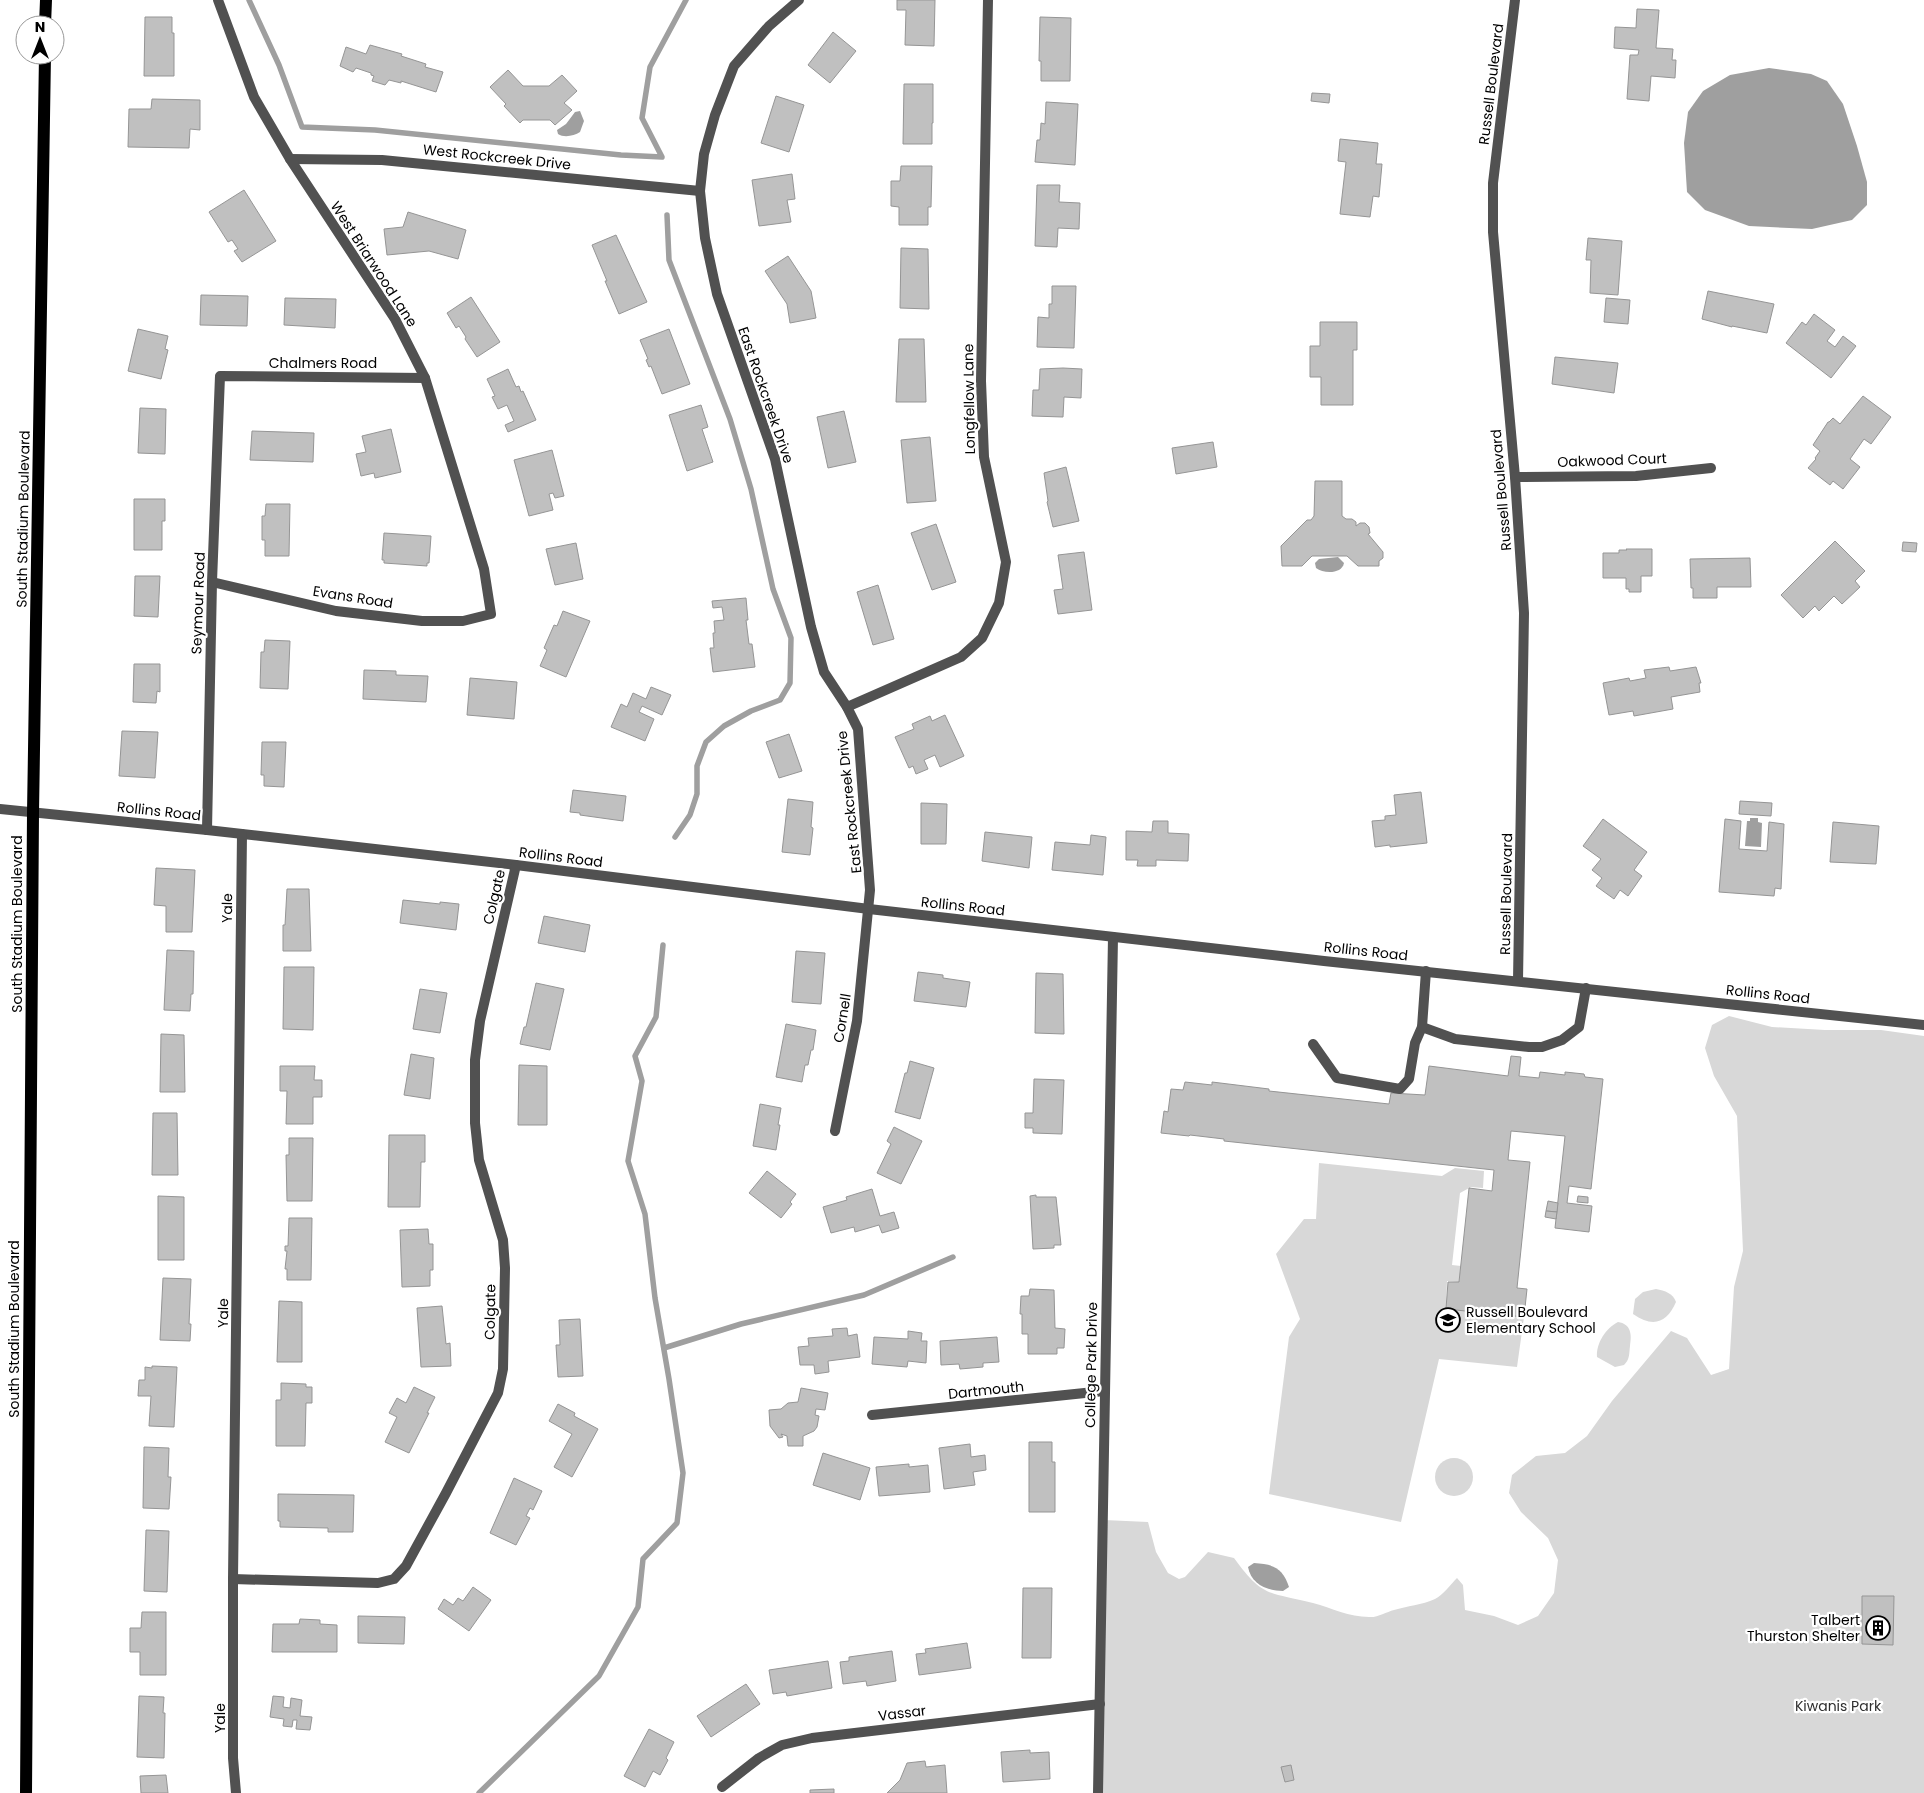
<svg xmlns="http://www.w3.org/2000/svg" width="1924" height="1793" font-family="Poppins,sans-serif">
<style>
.green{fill:#d8d8d8}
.water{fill:#9f9f9f}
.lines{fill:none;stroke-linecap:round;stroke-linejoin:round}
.stream{stroke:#9f9f9f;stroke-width:5.5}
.building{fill:#c0c0c0;stroke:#959595}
.service{stroke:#515151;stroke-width:10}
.minor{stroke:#515151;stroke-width:10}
.primary{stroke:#000;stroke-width:12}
.labels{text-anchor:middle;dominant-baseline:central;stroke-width:4.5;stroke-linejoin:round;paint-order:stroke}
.street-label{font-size:14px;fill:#000;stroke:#fff}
.poi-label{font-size:14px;fill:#000;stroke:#fff;text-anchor:start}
.park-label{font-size:14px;fill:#2f2f2f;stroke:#fff}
</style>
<rect width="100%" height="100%" fill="#fff"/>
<g class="green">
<path d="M1729,1016L1772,1027L1825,1030H1881L1924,1036V1793H1098L1104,1520L1148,1522L1156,1552L1168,1573L1179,1579L1185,1577L1208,1552L1234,1558C1263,1598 1269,1592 1313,1603C1332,1608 1349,1617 1369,1617C1377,1618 1386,1612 1394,1610C1407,1606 1422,1605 1435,1599C1443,1595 1450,1585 1457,1578L1463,1585L1465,1610L1494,1616L1518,1625L1538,1616L1554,1593L1558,1560L1548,1538L1521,1512L1509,1493L1512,1475L1536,1456L1565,1453L1587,1436L1612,1401L1671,1331L1687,1338L1711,1375L1729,1369L1734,1287L1743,1251L1737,1116L1714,1076L1705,1048L1712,1025Z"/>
<path d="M1319,1163L1442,1176L1455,1168L1484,1171L1483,1188L1471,1187L1460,1193L1452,1265L1461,1266L1459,1282L1447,1281L1446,1308L1524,1317L1517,1367L1439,1359L1401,1522L1269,1494L1289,1337L1300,1319L1276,1254L1304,1219H1316Z"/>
<path d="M1656,1289C1665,1291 1673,1293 1676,1302C1667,1323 1653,1328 1633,1314L1635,1299L1643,1292Z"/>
<path d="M1618,1322C1631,1324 1632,1334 1630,1346C1629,1354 1630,1359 1624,1365L1615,1367L1597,1357C1596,1343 1606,1328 1618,1322Z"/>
<circle cx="1454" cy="1477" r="19"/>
</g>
<g class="water">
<path d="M1769,68L1811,74L1827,81L1843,104L1857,146L1867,182V205L1852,220L1812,229L1749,226L1705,210L1687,192L1684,143L1688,112L1703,91L1730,75Z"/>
<path d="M580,111L584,121L580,132C574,136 564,138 558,134L557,130L566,124L575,112Z"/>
<path d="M1338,557L1344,563C1342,574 1324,574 1316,568L1315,563L1319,559Z"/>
<path d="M1750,818H1758V822L1762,823L1761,847L1745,846L1747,821H1750Z"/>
<path d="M1254,1563C1273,1564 1283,1568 1289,1587L1283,1591C1267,1591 1251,1584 1248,1567Z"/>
</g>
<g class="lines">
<g class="stream">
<path d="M249,0L279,65L302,127L375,130L621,155L662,157L642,118L650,67L686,0"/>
<path d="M667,215L669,260L730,419L751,489L773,589L791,638L790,683L780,700L751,711L724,726L706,742L697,766V794L690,815L675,837"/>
<path d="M664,1348L741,1324L864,1295L953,1257"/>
<path d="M479,1793L599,1676L638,1607L643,1559L677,1523L683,1473L669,1379L655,1298L645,1214L628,1161L642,1081L635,1056L656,1017L663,945"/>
</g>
</g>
<g class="building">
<path d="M897,0H935L934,46L905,45L906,10H897Z"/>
<path d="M1637,9L1659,10L1656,48L1673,49L1672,60H1676L1675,78L1651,76L1649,101L1627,99L1630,55H1638L1639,50L1614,48L1615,27L1636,28Z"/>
<path d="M145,17H172V33H174V76H144Z"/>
<path d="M1040,17L1071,18L1070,81H1041V61H1039Z"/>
<path d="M833,32L856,51L830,83L808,65Z"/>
<path d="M370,45L402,54L401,56L426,64L425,67L443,72L436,92L401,81V83L389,80L385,85L372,81L374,76L371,75V73L356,68L353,72L340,66L346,47L366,54Z"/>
<path d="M508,70L523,86H549L562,75L577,91L564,103L572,110L555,125L550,120H523L520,123L504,106L506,104L490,87Z"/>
<path d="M904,84H933V123H932V144H903Z"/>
<path d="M1312,93L1330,94L1329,103L1311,101Z"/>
<path d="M776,96L804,105L789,152L761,143Z"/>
<path d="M152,99L200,100V130L190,129L189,148L128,147L129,109H151Z"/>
<path d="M1046,102L1078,104L1075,165L1035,162L1037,140H1040L1041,123L1045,124Z"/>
<path d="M1340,139L1378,143L1376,164H1382L1379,197L1373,196L1370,217L1340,214L1346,162L1338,161Z"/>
<path d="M901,166H932L931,207H928V225H899V207L891,206V181H900Z"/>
<path d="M792,174L795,199L787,200L791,222L759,226L752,180Z"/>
<path d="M1037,185H1060L1059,202L1080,203L1079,229L1058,228L1057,247L1035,246Z"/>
<path d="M244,190L276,241L242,262L234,251L238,249L232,240L228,242L209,212Z"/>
<path d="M408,212L466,230L458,259L429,251L387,255L384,229L403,227Z"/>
<path d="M616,235L647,302L619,314L605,281H607L592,245Z"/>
<path d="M1588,238L1622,241L1618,295L1590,293L1591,260H1586Z"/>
<path d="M901,248L928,249L929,309L900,308Z"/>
<path d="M788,256L811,291L816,318L790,323L787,304L765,271Z"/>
<path d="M1052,286H1076L1074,348L1037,347L1038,317L1049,318V304H1052Z"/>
<path d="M1708,291L1774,304L1767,333L1732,326V327L1702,319Z"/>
<path d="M201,295L248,296L247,326L200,325Z"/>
<path d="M471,297L500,342L477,357L465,339L466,337L459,326L456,328L447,313Z"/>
<path d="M285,298L336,299L335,328L284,325Z"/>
<path d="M1606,298L1630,300L1628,324L1604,322Z"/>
<path d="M1814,314L1835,330L1827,341L1835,347L1843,336L1856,346L1831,378L1786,343L1802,322L1806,325Z"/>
<path d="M1320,322H1357V350H1353V405H1321V377H1310V346H1320Z"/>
<path d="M138,329L168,336L165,349L168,350L161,379L128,371Z"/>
<path d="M669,329L690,384L662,394L651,366L649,367L646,360L648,359L640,340Z"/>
<path d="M899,339H924L926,402H896Z"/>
<path d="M1555,357L1618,363L1614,393L1552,384Z"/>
<path d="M1063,368L1082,369L1081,398L1064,397L1063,417L1032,416L1033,390H1039L1040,369Z"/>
<path d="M508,369L516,387L519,386L521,392L523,391L536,420L508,432L505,425L514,421L507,405L498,409L492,397L495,396L487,379Z"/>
<path d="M1863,396L1891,417L1871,444L1864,439L1850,459L1860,467L1843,489L1833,481L1830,485L1808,468L1816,459L1815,458L1820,451L1813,445L1828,422H1829L1833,418L1840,424Z"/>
<path d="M701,405L708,427L702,429L713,462L687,471L669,415Z"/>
<path d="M140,408L166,409L165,454L138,453Z"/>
<path d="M844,411L856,462L828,468L817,417Z"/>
<path d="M391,429L401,472L375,478L374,473L361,476L356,454L366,452L362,436Z"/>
<path d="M252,431L314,433L313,462L250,460Z"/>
<path d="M930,437L936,501L907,503L901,440Z"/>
<path d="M1213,442L1217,467L1176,474L1172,448Z"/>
<path d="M552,450L564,496L555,498L553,493L549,494L553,510L529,516L514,460Z"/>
<path d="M1066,467L1079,521L1053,527L1047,502L1048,501L1044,473Z"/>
<path d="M1315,481H1342V516L1346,519H1352L1356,522V526L1360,523H1365L1369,527L1370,533L1368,534L1383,552V558L1379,561V566H1358L1347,556H1312L1302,566H1282L1281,546L1307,520H1311L1314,516Z"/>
<path d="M134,499H165V521H162V550H134Z"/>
<path d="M266,504H290L289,556H265V540H262V516H265Z"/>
<path d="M936,524L956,582L932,590L911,533Z"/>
<path d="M384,533L431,536L429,563H427V566L384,563V560H382Z"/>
<path d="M1835,541L1865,571L1855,581L1860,587L1842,604L1834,596L1819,611L1815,606L1803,618L1781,595Z"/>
<path d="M1903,542L1917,543L1916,552L1902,551Z"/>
<path d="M576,543L583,579L555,585L546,549Z"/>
<path d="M1626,549H1652V576H1641V592H1629V589H1626V578H1603V553H1619V550H1627Z"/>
<path d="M1084,552L1092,610L1058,614L1054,590L1063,589L1058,555Z"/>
<path d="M1750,558L1751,587H1717V598H1693V588H1691L1690,559Z"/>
<path d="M135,576H160L158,617L134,616Z"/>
<path d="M878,585L894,639L873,645L857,592Z"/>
<path d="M746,598L748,620H746L749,644H752L755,667L713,672L710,648H714L713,633H715L714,621L724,620L722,607L713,608L712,601Z"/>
<path d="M563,611L590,621L566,677L540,666L547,650L544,648L554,625L557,626Z"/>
<path d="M265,640L290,641L288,689L260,688L261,652H264Z"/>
<path d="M134,664H160V692L157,691L156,703L133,702Z"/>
<path d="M1669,667L1670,671L1696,667L1701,683H1699L1700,692L1671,697L1673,709L1634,716L1633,711L1609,715L1603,683L1629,678L1630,681L1646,678L1644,670Z"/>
<path d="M364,670L396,671V675L428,676L426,702L363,699Z"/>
<path d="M470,678L517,682L514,719L467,715Z"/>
<path d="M651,687L671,695L662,715L642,706L639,712L654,719L645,741L611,727L621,704L627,707L633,693L646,699Z"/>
<path d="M945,715L964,756L940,767L935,755L924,760L928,769L916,774L913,766L909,768L895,737L914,729L912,724L930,716L932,721Z"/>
<path d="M122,731L158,732L155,778L119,776Z"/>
<path d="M789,734L802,771L779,778L766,742Z"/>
<path d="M262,742H286L284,787L264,786V775H261Z"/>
<path d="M573,790L626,796L623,821L580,815V813L570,812Z"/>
<path d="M1421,792L1427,843L1390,847V845L1375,847L1372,821L1385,820V816L1396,815L1394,795Z"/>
<path d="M788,799L813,802L811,827L813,828L810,855L782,852Z"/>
<path d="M1740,801L1772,803L1771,816L1739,814Z"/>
<path d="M921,803L947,804L946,844H921Z"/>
<path d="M1603,819L1647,852L1634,870L1642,876L1628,896L1620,890L1614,899L1596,886L1602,878L1592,870L1601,859L1583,846Z"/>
<path d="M1725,819L1741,821L1739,849L1767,851L1769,822L1784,824L1781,889L1775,888L1774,896L1719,892Z"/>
<path d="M1153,821H1168V833L1189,834L1188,861L1156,860V866H1137L1138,860H1126V831L1152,832Z"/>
<path d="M1833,822L1879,826L1876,864L1830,862Z"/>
<path d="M985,832L1032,837L1029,868L982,861Z"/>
<path d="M1091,835L1106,837L1103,875L1052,870L1055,842L1090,845Z"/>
<path d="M156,868L195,870L192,932H166V906L154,905Z"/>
<path d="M287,889H309L311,951H283V925H285Z"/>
<path d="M403,900L440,904V902L459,904L456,930L400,923Z"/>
<path d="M544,916L590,925L585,952L538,943Z"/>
<path d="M167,950L194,951L193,994H191L190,1011L164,1010Z"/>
<path d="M796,951L825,953L821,1004L792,1002Z"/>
<path d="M284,967H314L313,1030L283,1029Z"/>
<path d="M918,972L943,975V978L970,982L966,1007L914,1001Z"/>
<path d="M1036,973L1063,974L1064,1034L1035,1033Z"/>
<path d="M536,983L564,989L550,1050L520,1044L524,1027H526Z"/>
<path d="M420,989L447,993L440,1033L413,1029Z"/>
<path d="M786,1024L816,1030L813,1050H811L808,1065H805L802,1082L776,1077Z"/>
<path d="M161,1034L184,1035L185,1092H160Z"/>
<path d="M411,1054L434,1058L430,1099L404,1095Z"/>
<path d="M1511,1056L1521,1057L1519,1076L1539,1078L1540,1072L1565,1075V1072L1584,1074L1585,1077L1603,1079L1591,1189L1569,1186L1567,1203L1592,1206L1589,1232L1555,1228L1565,1136L1511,1131L1508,1160L1530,1162L1517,1288L1527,1289L1524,1317L1446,1309L1448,1282H1459L1469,1188L1492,1191L1494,1170L1224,1141V1139L1190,1135L1189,1136L1161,1133L1164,1111L1168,1112L1171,1089L1183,1090L1185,1082L1212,1085V1082L1269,1089V1091L1389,1104L1391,1093L1425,1095L1429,1066L1508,1076Z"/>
<path d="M910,1061L934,1068L920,1119L895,1112L905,1073H907Z"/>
<path d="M519,1065L547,1066V1125H518Z"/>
<path d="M280,1066H315L314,1080H322V1097H313V1124H286L287,1091H280Z"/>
<path d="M1034,1079L1064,1080L1062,1134L1033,1133V1128H1025V1113H1033Z"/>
<path d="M760,1104L781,1108L778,1125H780L776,1150L753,1146Z"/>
<path d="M153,1113H177L178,1175H152Z"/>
<path d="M894,1127L922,1141L901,1184L877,1173L891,1144L887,1141Z"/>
<path d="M389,1135H425V1162H421L420,1207H388Z"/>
<path d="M289,1138H313L312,1201H287L286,1155H289Z"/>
<path d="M767,1171L796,1194L790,1202L792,1204L781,1218L749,1193Z"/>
<path d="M872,1189L880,1216L894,1212L899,1228L882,1233L879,1225L855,1232L854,1227L831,1233L823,1207L847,1200L846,1197Z"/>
<path d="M1036,1195V1197H1056L1061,1245H1054V1248L1033,1249L1030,1196Z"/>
<path d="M158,1196L184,1197V1260H158Z"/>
<path d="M1578,1196L1588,1197V1203L1577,1202Z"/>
<path d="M1548,1201L1558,1203L1557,1212L1546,1211Z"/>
<path d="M1546,1211L1557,1212L1556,1219L1545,1217Z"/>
<path d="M289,1218H312L311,1280H287V1269H285L287,1251H285V1246H288Z"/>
<path d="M428,1229L429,1244H433V1270H430V1286L402,1287L400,1230Z"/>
<path d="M163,1278L191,1279L189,1324H191L190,1341L160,1340Z"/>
<path d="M1030,1289L1054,1290L1055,1328L1065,1329L1064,1348H1057V1354H1028V1334H1022V1314H1020L1021,1296H1029Z"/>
<path d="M279,1301L302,1302V1362H277Z"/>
<path d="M442,1306L446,1344L450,1343L451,1366L421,1367L417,1308Z"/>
<path d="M580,1319L583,1376L558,1377L556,1345H560L559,1320Z"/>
<path d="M847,1328L848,1336L857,1334L860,1357L828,1361L829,1372L815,1374L814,1365H800L798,1347L809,1346L808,1338L833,1336L832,1329Z"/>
<path d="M908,1331L922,1333L921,1341H927L926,1363L908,1361L907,1367L872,1364L874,1337L908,1339Z"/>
<path d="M997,1337L999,1362L983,1363V1367L960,1369L959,1364L941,1365L940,1341Z"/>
<path d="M152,1366L177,1367L174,1427L149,1426L151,1396H138L139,1380H145V1367L152,1368Z"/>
<path d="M281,1383L306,1384V1387H312V1403H306L305,1446H276V1400H281Z"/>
<path d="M414,1387L435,1397L427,1413H429L409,1453L385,1442L397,1417L389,1413L397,1398L406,1403Z"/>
<path d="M801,1388L828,1393L825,1410L816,1409L815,1415L819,1416L817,1427L814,1431L803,1436V1446H788L787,1436L781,1434L783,1437L779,1438L770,1426L769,1410L781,1409L788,1403L798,1402Z"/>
<path d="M558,1404L575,1413L574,1416L598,1429L572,1477L554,1467L572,1434L549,1421Z"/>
<path d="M1029,1442H1052V1462H1055V1512H1029Z"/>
<path d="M970,1444L971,1457L985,1455L986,1470L973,1472L975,1485L944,1489L939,1448Z"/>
<path d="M144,1447L169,1448L168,1477H171L169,1509L143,1508Z"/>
<path d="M823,1453L870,1468L860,1500L813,1485Z"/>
<path d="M909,1464V1467L928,1465L930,1492L879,1496L876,1467Z"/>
<path d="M514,1478L542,1491L533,1510L530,1508L526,1516L530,1518L516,1545L490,1533Z"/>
<path d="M278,1494L354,1495L353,1532H328V1528L280,1527V1521H278Z"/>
<path d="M146,1530L169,1531L167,1592L144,1591Z"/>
<path d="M473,1587L491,1600L469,1631L438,1609L444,1599L453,1605L458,1598L463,1601Z"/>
<path d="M1023,1588H1052L1051,1658H1022Z"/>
<path d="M1862,1596H1894L1893,1645L1862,1644Z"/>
<path d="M142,1612H166V1675H140V1652H130V1628H141Z"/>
<path d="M358,1616L405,1617L404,1644L358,1643Z"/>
<path d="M300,1619L320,1620V1624L337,1625V1652H272L273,1624H299Z"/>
<path d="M967,1643L971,1668L919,1675L916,1654L926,1653L925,1649Z"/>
<path d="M892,1651L896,1681L867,1686L866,1681L843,1684L840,1662L849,1661V1657Z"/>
<path d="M828,1661L832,1688L787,1696L786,1692L773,1694L769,1670Z"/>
<path d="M746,1684L760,1704L711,1737L697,1716Z"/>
<path d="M139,1696L164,1697L163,1713H165L164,1758L137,1757Z"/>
<path d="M273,1696L284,1697L283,1707L290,1708L291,1698L302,1700L300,1716L312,1717L310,1730L296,1729L297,1720H293L292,1727L283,1726L284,1719L270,1717Z"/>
<path d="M649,1729L674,1742L666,1758L668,1760L660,1775L653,1771L645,1787L624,1776Z"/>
<path d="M1030,1750V1753L1049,1752L1050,1779L1003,1782L1001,1752Z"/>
<path d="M925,1761L926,1767L945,1765L947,1793H887L900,1780L907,1763Z"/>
<path d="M1291,1765L1294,1780L1285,1782L1281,1767Z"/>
<path d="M166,1775L168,1793H141L140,1776Z"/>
<path d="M834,1789V1793H810V1790Z"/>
</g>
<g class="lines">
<g class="service">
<path d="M1422,1027L1455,1039L1529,1047H1542L1562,1040L1579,1027L1586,988"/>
<path d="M1313,1044L1337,1078L1400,1089L1409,1079L1415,1043L1422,1027L1426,971"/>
</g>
<g class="minor">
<path d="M799,0L769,26L734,66L715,115L704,154L700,191L705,238L717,294L775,459L811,627L824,672L847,707L858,729L870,890L857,1021L835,1131"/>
<path d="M1515,0L1493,183V232L1515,477L1524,613L1518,981"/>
<path d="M290,159L382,160L700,191"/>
<path d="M1515,477L1636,476L1711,468"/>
<path d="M212,582L336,611L422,621H463L491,614L484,569L425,378L395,319L290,159L254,97L218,0"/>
<path d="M847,707L961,657L982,638L999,603L1006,562L984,457L981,381L988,0"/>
<path d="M0,809L207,830L516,865L869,909L1324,961L1924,1025"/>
<path d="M207,830L212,582L220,376L425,378"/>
<path d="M872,1415L1104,1391"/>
<path d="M233,1579L378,1583L394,1579L406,1566L446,1493L498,1393L503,1369L505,1268L503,1240L479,1160L475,1123V1060L480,1021L516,865"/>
<path d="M722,1787L759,1758L782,1745L812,1738L1100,1704"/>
<path d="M236,1793L233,1758V1579L242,834"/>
<path d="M1098,1793L1113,937"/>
</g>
<g class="primary">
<path d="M45,25L46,0"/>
<path d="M26,1793L33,813L45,55"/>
</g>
</g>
<defs>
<g id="school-ring" transform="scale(1.25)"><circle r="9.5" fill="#fff" stroke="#000" stroke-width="1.5"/><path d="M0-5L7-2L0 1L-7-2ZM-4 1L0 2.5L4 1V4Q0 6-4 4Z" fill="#000"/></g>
<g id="building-ring" transform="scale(1.25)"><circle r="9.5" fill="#fff" stroke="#000" stroke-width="1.5"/><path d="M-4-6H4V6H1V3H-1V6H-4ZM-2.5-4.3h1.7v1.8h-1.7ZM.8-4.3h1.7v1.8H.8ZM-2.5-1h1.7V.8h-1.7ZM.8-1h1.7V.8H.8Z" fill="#000"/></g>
</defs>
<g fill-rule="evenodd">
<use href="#school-ring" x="1448" y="1320"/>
<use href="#building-ring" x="1878" y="1628"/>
</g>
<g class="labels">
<g class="street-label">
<text transform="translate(1491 84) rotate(-83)">Russell Boulevard</text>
<text transform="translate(497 157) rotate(6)">West Rockcreek Drive</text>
<text transform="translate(374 264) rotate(57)">West Briarwood Lane</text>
<text x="323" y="363">Chalmers Road</text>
<text transform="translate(766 395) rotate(71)">East Rockcreek Drive</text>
<text transform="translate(969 399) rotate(-91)">Longfellow Lane</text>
<text transform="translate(1612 460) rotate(-2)">Oakwood Court</text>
<text transform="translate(1501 490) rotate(-95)">Russell Boulevard</text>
<text transform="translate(23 519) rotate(-89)">South Stadium Boulevard</text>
<text transform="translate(353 597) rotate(9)">Evans Road</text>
<text transform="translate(198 603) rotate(-88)">Seymour Road</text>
<text transform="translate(849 802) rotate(-96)">East Rockcreek Drive</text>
<text transform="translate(159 811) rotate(6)">Rollins Road</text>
<text transform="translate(561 857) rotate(7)">Rollins Road</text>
<text transform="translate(1506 894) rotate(-89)">Russell Boulevard</text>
<text transform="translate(494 897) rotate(-77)">Colgate</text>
<text transform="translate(963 906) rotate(6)">Rollins Road</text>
<text transform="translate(227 908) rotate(-89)">Yale</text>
<text transform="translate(17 924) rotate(-90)">South Stadium Boulevard</text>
<text transform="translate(1366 951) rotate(6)">Rollins Road</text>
<text transform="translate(1768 994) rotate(6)">Rollins Road</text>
<text transform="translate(842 1018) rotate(-81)">Cornell</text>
<text transform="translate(490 1312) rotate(-89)">Colgate</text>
<text transform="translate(223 1313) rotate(-89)">Yale</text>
<text transform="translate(14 1329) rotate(-90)">South Stadium Boulevard</text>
<text transform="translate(1091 1365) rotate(-89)">College Park Drive</text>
<text transform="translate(986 1390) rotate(-6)">Dartmouth</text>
<text transform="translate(902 1713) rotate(-7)">Vassar</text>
<text transform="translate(220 1718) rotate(-90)">Yale</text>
</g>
<g class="poi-label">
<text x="1466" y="1312">Russell Boulevard<tspan x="1466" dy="16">Elementary School</tspan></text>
<text x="1860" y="1620" text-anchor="end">Talbert<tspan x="1860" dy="16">Thurston Shelter</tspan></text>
</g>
<g class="park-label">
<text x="1838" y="1706">Kiwanis Park</text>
</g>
</g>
<g transform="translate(40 40)"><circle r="24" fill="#ffffff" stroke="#999999"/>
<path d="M0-4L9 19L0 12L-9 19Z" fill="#000000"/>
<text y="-8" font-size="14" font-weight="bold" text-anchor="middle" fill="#000000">N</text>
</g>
</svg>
